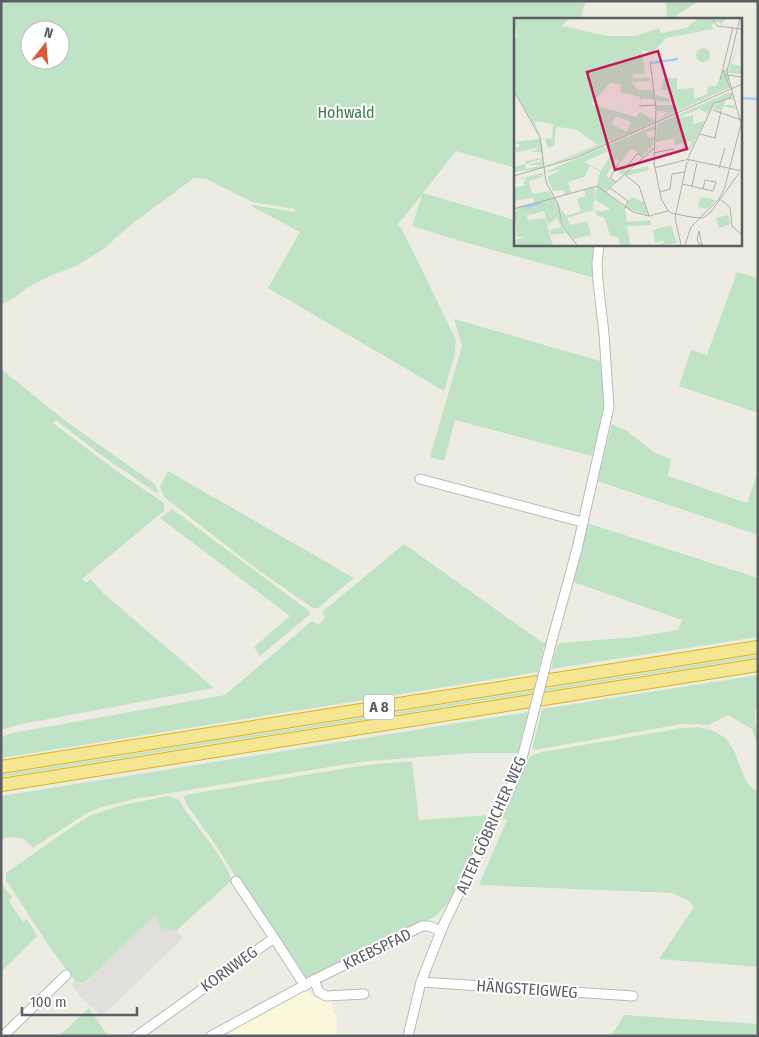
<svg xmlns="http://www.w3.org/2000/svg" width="759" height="1037" font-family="'Fira Sans Condensed',sans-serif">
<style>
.commercial{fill:#fbf7da}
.industrial{fill:#e0dfdb}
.green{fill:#c1e3c5;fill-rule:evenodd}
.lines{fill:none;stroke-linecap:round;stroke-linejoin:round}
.stream{stroke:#a8cdf8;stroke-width:2.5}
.minor-casing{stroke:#b8babe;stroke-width:11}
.highway-casing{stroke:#deb412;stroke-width:14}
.minor{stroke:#fff;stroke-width:9}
.highway{stroke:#f4e693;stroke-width:12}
.minor-bridge-casing{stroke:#b8babe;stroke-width:11;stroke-linecap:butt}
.minor-bridge{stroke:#fff;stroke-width:9}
.labels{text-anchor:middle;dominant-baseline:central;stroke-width:4;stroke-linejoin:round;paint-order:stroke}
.shield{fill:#fff;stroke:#8c8e92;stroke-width:1}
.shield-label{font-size:15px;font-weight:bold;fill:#5b5e63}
.park-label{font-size:16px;fill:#3c8146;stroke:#fff}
.street-label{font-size:16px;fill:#5b5e63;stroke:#fff}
.inset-river{fill:none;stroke:#a8cdf8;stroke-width:2.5}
.inset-road{fill:none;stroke:#afafac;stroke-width:1}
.view{fill:#c2185b;fill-opacity:0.15;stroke:#c2185b;stroke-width:2.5}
.inset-edge{fill:none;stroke:#5b5e63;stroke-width:2.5}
</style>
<rect width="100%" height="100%" fill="#edece3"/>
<path class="commercial" d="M306,988L314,998L331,999L333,1014H337V1036H217Z"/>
<path class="industrial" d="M155,914L161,928L176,931L183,938L102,1016L81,998L71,984L75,981L85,983Z"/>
<g class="green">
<path d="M1,1H586L580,19H515V168L456,151L423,193L515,220V244H597L594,275L591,277L457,240L412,226L422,195L397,225L401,227L456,340L455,354L444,391L268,288L300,232L251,206L252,205L296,212L294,209L252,202L206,179L194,178L128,227L105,248L76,266L50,276L28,287L17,296L1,305ZM30,30H60V60H30Z"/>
<path d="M666,1H699L671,19H667Z"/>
<path d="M737,272L758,278V413L679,386L691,350L707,355Z"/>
<path d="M454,319L600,361L605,408L592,456L455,420L444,461L430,457L462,346Z"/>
<path d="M1,369L67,422L155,484L158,494L101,455L56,420L53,423L118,472L164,503V511L82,579L86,583L90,579L103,593L214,688L17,725L1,730Z"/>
<path d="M612,424L627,431L655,453L671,459L668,476L747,503L758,471V535L597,481Z"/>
<path d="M168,471L354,578L318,608H313L258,570L164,497L160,487Z"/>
<path d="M172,509L309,611L310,614L260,656L254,647L290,616L160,518Z"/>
<path d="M587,523L758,578V637L551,669L557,645L560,643L636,637L678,630L682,620L573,582Z"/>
<path d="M404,544L543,643L547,641L546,646H544L538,672L1,758V737L12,733L225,695L312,621L319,625L325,617L322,612Z"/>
<path d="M758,655V657L1,777V775Z"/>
<path d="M758,675V709L755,710V725H758V747L752,729L728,715L709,725L682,724L534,750L532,749L542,709Z"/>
<path d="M528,712L519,748L521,749L517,753H470L360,762L134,799L99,808L87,813L33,848C23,836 16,836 1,839V796Z"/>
<path d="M698,727C749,735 730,776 758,792V967L659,959L694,907L689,901L672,893L479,885L507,820L502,818L530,756L542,752L682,728Z"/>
<path d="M412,761L419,820L490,815C480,842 454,914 425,921L307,981L291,963L213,841L187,805L184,799L185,795L366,765Z"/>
<path d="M168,796L179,800C190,821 229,860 231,881L176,931L161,928L155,915L84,983L75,981L51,949L6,880V873L66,831L91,815L119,806Z"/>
<path d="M1,883L12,897L9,901L23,922L27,919L37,936L1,972Z"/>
<path d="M89,1008L108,1036H59Z"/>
<path d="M624,1015L758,1024V1036H611Z"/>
</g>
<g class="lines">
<path class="stream" d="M740,98L758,99"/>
<g class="minor-casing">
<g id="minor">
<path d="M420,479L582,522"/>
<path d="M552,640L577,549L609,407L604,334L598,281L597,264L599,244"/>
<path d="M236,881L274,938"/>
<path d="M314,980L319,992L326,996L364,994"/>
<path d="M421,982L633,996"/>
<path d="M3,1036L66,975"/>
<path d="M137,1036L274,938L305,986"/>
<path d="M211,1036L314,980L422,926H429L441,931"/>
<path d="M408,1036L421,982L443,926L513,782L520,766L528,735"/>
</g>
</g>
<g class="highway-casing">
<g id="highway">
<path d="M1,767L758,647"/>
<path d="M1,785L758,665"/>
</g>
</g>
<use href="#minor" class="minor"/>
<use href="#highway" class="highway"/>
<g class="minor-bridge-casing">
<path id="minor-bridge" d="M528,735L552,640"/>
</g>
<use href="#minor-bridge" class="minor-bridge"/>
</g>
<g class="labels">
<rect class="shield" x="364" y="694.5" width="30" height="25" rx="4"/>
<g class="shield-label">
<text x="379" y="707">A 8</text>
</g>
<g class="park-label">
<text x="346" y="112">Hohwald</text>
</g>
<g class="street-label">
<text transform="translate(491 825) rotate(-66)">ALTER GÖBRICHER WEG</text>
<text transform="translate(377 949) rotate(-26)">KREBSPFAD</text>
<text transform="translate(229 969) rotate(-36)">KORNWEG</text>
<text transform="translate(527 989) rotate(4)">HÄNGSTEIGWEG</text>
</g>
</g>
<g transform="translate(514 18)">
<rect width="228" height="228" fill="#edece3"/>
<path d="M0,0H55L48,8L93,18H121L145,10L147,15L172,10L185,0L212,1L206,8L205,4H201L197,7L200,11L152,20L136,38L134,34L120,29L128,33L131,56H120L118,60H136V63L117,64L124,72H139L141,81H127L126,85V79L106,74L107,67L96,65L77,86L122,99L126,94L142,103L72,135L32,148L84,127L61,111L42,109L40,128L34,130L31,120L38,121L39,106L20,103L27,119L0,72V20L3,19ZM102,98L117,104L113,113L109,115L111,113L97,106ZM227,13L218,46L227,48V56L214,55ZM182 37a7 7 0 1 1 14 0a7 7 0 1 1-14 0ZM213,47L215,70L143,102L154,94L143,93L142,87H162V84L142,83V77L157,81V73L147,72L150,59L163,60V71L180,70V67V81L193,76L194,68H202ZM216,74L220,82L212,81L210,87H220L223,91L209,88L208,93L200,91L204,81L194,96L185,91L163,100L179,97V106L191,103L176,132L158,136L175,129L178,123L161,127L160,120L142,124L143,106ZM142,107V111L132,114L135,120L141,118L138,129L128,138L118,130L107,144L102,141L92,158L101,164L90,173L111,190L113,204L136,202L137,207L113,208L116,227H106L104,220L96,217L90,199L84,198L80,192L87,194L96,191L80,181L86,154L76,148L70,159L54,164L55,167L72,162L55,167L57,175L51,177L49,172L39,173L33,159L47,152L31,154ZM94,133H99L87,153L70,144ZM24,115L29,131V150L0,154V149L11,146L13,151L29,147H13L28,143V141L12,146L11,143L28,140V134H16L27,129L0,135V130L7,128L0,124L25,121ZM108,147L113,153L134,148L135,152L112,158L111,154L109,157L104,154ZM29,155L28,159L15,163L18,176L35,173L45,188L48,210L52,215L37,217L36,212L47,209L43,199L34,207L30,193L13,198L14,202L31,200L39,227H2L3,221L11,219H3L0,194L6,189L0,190V185L1,189L21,184L19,180L0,183V170L12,167L9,165L13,160L0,162ZM81,169L79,192L53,200L56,207L73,203L77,217L60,221L51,212L46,190L52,198L67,193L63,181L72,178L70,172ZM117,179L130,184L134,197L112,190ZM187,179L202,182L193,191L184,189ZM214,197L217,206L205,210L202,200ZM157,207L163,225L144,227L150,225L149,222L141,225L139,212Z" fill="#c1e3c5" fill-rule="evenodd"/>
<path class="inset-river" d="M137,45L164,41M11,190L27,185"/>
<path class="inset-road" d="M198,0L203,8L228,11M136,43L142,90L140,146M209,52L216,70M213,57L228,59M206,62L219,9M0,73L26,119L32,164L44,186L49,209L63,227M125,88L142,87M199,92L227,102M186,116L201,120L207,93M139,135L160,131M174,140L200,85L216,80L218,75M175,143L172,141L228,153M140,145L147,180L153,191L157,195L177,199L189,200L197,194L225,155M140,150L171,142M205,150L211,130M114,152L112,149L124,135L128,139M110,156L125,168L135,198M0,158L64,139L228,66M102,164L96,160L105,144M168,166L199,173L202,164L191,162L189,171M178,168L183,145M211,168L227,106L213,54L226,0M96,170L114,183L111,190M91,174L140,130M146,174L156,171L158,156L171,154M207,182L216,189L218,208L228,217M0,191L83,168L119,194L135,198L154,193M0,200L1,227M167,227L161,200L173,144M171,227L177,209L205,181L212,167M188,227L185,213L183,222L185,226H186L189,227"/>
<path class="view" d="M144,33L173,131L101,152L73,54Z"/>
<rect width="228" height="228" class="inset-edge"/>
</g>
<rect width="759" height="1037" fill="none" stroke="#5b5e63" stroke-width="5"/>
<g transform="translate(45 45) rotate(16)"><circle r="24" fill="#ffffff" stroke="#bdbfc1"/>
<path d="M0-4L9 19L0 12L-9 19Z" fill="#db583b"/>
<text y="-8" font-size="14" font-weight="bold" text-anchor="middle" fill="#5b5e63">N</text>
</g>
<path d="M22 1007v8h115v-8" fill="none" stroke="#5b5e63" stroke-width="2.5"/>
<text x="30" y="1007" font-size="15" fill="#5b5e63" stroke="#ffffff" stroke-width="4" paint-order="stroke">100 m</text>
</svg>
